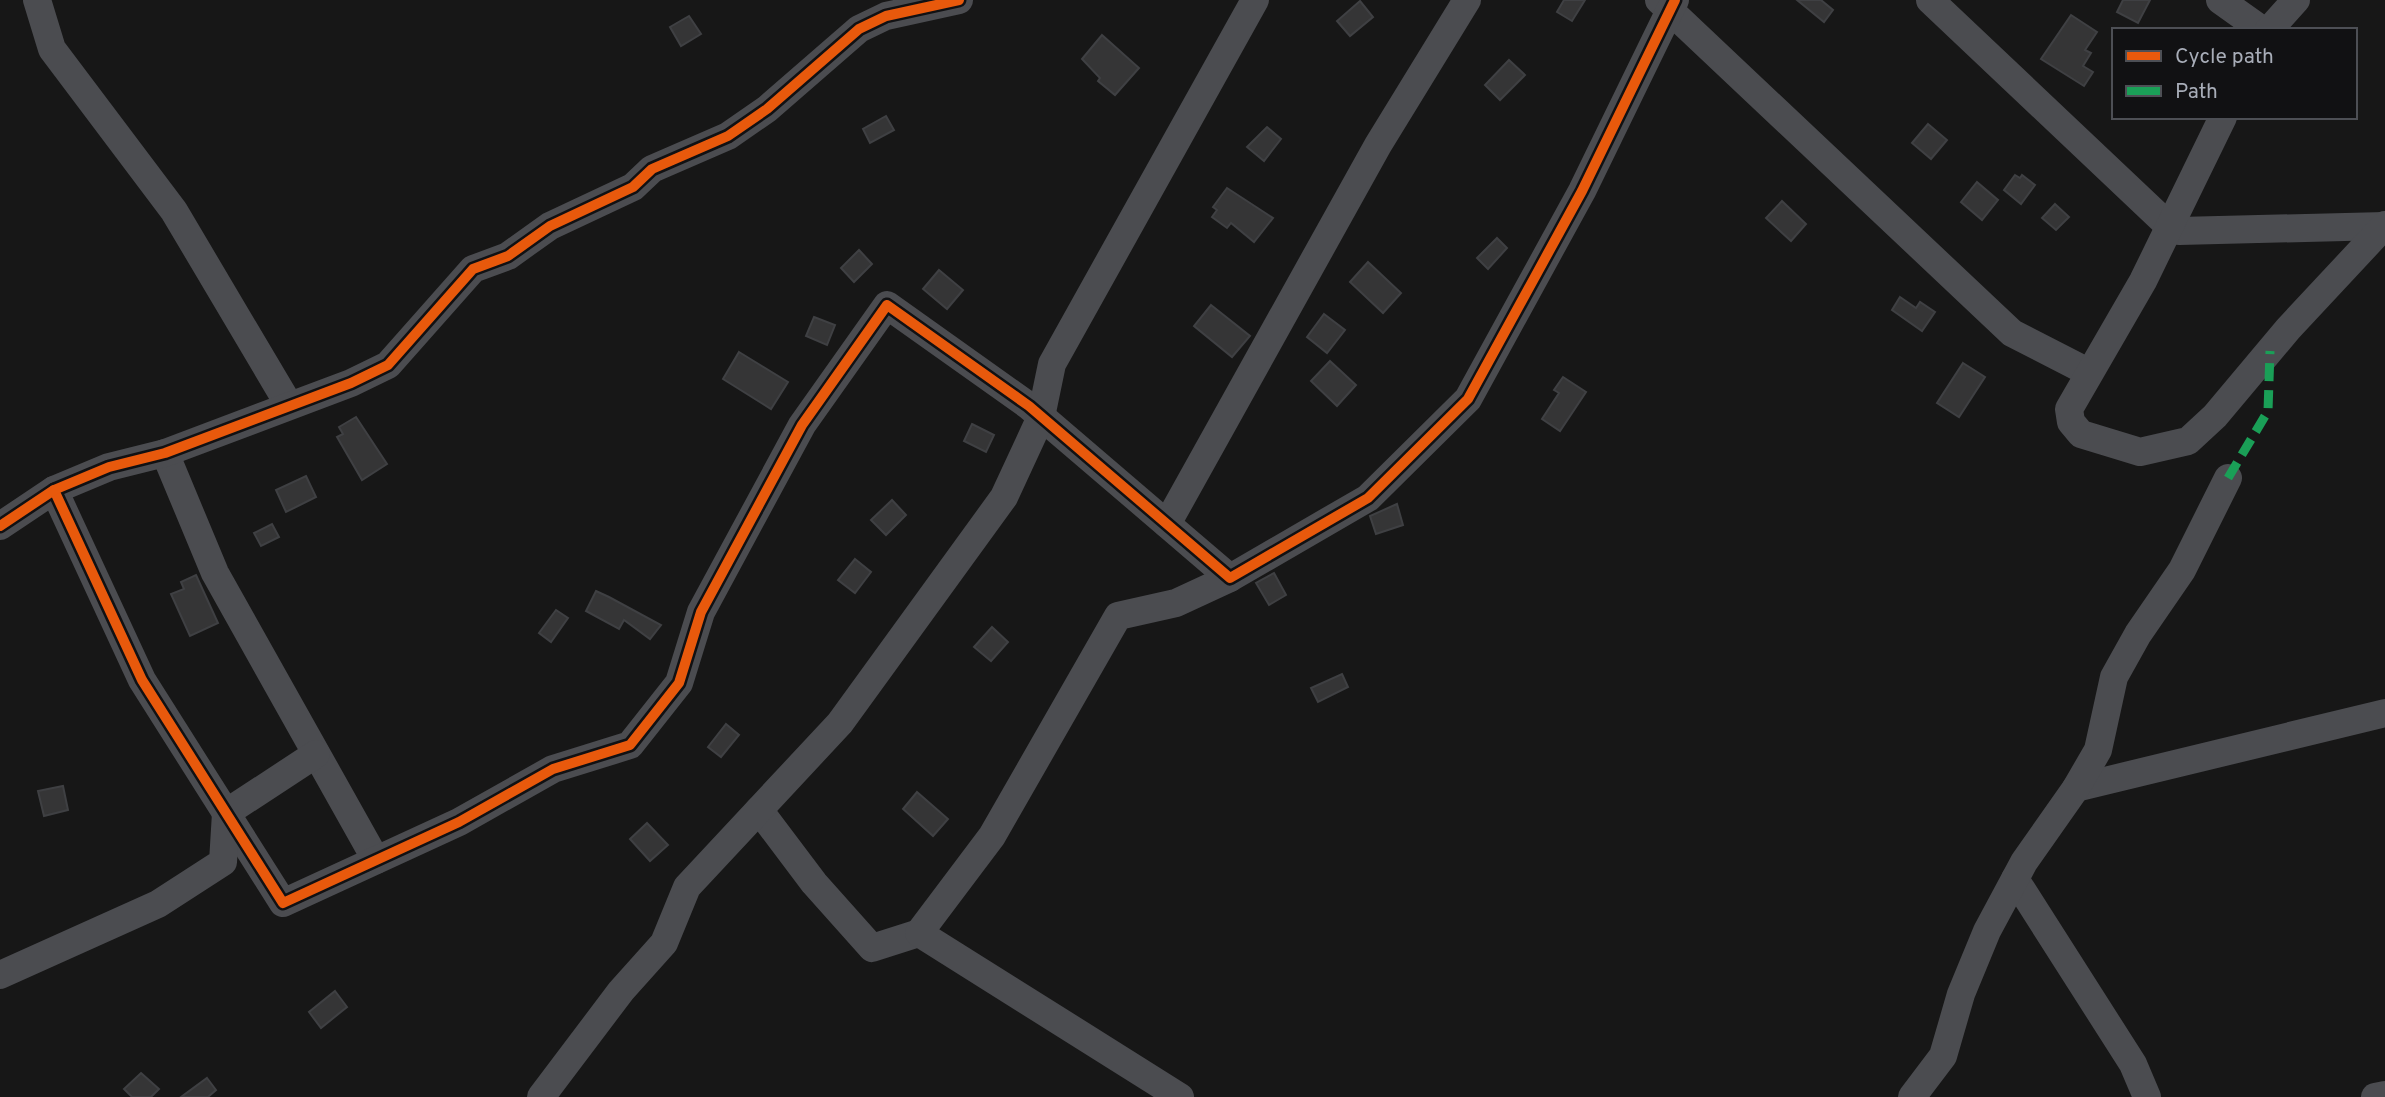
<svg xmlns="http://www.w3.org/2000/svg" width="2385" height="1097" font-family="Overpass,sans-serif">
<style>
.building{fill:#353536;stroke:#3f4043;stroke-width:2}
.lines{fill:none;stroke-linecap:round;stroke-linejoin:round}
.minor{stroke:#4b4c50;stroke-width:28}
.quiet{stroke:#1a9f57;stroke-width:9;stroke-dasharray:18 9;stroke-linecap:butt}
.cycleway-casing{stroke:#111113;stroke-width:15}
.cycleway{stroke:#e8590c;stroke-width:10}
</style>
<rect width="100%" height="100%" fill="#171717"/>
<g class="building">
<path d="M1564,0H1585L1572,21L1557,12Z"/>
<path d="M1797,0H1821L1833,10L1824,22Z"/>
<path d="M2123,0H2150L2138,23L2117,12Z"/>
<path d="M1360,1L1373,17L1350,36L1337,21Z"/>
<path d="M2071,15L2097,32L2085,50L2091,53L2083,66L2093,72L2084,86L2041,59Z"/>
<path d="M689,16L701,34L681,46L670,27Z"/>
<path d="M1102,35L1139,68L1115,95L1098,81L1100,78L1082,59Z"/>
<path d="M1509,60L1525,75L1500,100L1485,85Z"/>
<path d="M886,116L894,130L870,143L863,129Z"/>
<path d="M1928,124L1947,140L1931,159L1912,143Z"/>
<path d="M1267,127L1281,139L1264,161L1247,147Z"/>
<path d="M2015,175L2020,178L2022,175L2035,185L2021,204L2004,190Z"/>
<path d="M1977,182L1998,200L1982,220L1961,202Z"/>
<path d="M1227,188L1273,218L1254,242L1231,223L1227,228L1212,217L1217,210L1213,207Z"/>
<path d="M1782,201L1806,224L1791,241L1766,218Z"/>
<path d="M2055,204L2069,217L2056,230L2042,218Z"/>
<path d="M1497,238L1507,248L1488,269L1477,258Z"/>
<path d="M859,250L872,264L854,282L841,268Z"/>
<path d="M1368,262L1401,293L1383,313L1350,282Z"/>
<path d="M939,270L963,290L947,309L923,289Z"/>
<path d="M1900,297L1916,308L1920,302L1935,312L1922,331L1892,310Z"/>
<path d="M1211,305L1250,336L1232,357L1194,326Z"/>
<path d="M1324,314L1345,330L1327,353L1307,337Z"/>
<path d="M814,317L835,325L827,345L806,336Z"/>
<path d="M739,352L788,382L771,409L723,379Z"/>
<path d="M1330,361L1356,385L1337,406L1311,381Z"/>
<path d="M1963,363L1985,377L1959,417L1937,403Z"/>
<path d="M1563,377L1586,392L1560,431L1542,419L1559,393L1554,390Z"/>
<path d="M356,417L387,464L362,480L337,437L343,434L339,427Z"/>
<path d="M972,424L994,435L986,452L964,441Z"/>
<path d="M306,476L316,497L286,512L276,490Z"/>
<path d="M892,500L906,515L886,535L871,520Z"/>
<path d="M1397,504L1403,525L1376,534L1370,516Z"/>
<path d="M272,524L279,537L261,546L254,533Z"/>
<path d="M855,559L871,572L855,593L838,580Z"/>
<path d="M1274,573L1286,595L1269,605L1256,583Z"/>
<path d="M196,575L218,623L190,636L171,594L184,589L181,582Z"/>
<path d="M596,591L609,597L661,625L650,639L624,620L619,629L586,611Z"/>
<path d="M556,610L568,618L551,642L539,633Z"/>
<path d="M992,627L1008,642L991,661L974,647Z"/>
<path d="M1342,674L1348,687L1318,702L1311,688Z"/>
<path d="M726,724L739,735L721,757L708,747Z"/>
<path d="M63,786L68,810L44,816L38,791Z"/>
<path d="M917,792L948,819L933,836L903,809Z"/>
<path d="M647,823L668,845L650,861L630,839Z"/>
<path d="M335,991L347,1007L321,1028L309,1012Z"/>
<path d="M141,1073L159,1089L151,1097H132L124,1089Z"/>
<path d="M207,1078L216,1090L208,1097H181Z"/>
</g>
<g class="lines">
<g class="minor">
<path d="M37,0L52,49L174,211L289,405"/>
<path d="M1659,0L2012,333L2088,372"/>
<path d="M1930,0L2171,228L2179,231L2385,226"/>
<path d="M2220,0L2262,30"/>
<path d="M2269,30L2296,0"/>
<path d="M2223,117L2143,281L2069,409L2071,422L2081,434L2140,452L2188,441L2215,416L2288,329L2385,225"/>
<path d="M165,453L215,573L376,860"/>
<path d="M54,490L142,680L283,903L459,822L553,769L630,745L679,683L701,612L802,425L887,305L1029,406L1230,578L1368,498L1468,399L1582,191L1675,0"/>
<path d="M1167,524L1378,145L1467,0"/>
<path d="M0,526L54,490L109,467L165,453L351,383L388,365L473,269L508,256L550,226L633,187L652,169L728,136L767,109L859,29L886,16L959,0"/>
<path d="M2076,788L2385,713"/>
<path d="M759,810L814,883L872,948L919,933"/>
<path d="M2015,879L2133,1064L2147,1097"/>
<path d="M0,975L158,904L223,862L226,813L316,754"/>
<path d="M541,1097L621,991L664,943L687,887L840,723L1004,497L1041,417L1052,364L1255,0"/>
<path d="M1180,1097L919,933L992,836L1118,616L1176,603L1230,578"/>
<path d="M1912,1097L1943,1056L1961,994L1987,931L2024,862L2076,788L2098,750L2114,677L2138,634L2182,570L2228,478"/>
<path d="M2375,1097L2385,1095"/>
</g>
<path class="quiet" d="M2228,478L2268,411L2270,351"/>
<g class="cycleway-casing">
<g id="cycleway">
<path d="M54,490L142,680L283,903L459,822L553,769L630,745L679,683L701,612L802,425L887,305L1029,406L1230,578L1368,498L1468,399L1582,191L1675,0"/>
<path d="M0,526L54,490L109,467L165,453L351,383L388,365L473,269L508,256L550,226L633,187L652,169L728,136L767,109L859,29L886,16L959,0"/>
</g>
</g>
<use href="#cycleway" class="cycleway"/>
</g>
<rect x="2112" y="28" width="245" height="91" fill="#111113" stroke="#4d4f55" stroke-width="2"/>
<rect x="2126" y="51" width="35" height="10" fill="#e8590c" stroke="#4d4f55" stroke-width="2"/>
<text x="2175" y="63" font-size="21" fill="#a8adb8">Cycle path</text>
<rect x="2126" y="86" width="35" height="10" fill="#1a9f57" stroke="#4d4f55" stroke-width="2"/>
<text x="2175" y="98" font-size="21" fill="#a8adb8">Path</text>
</svg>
